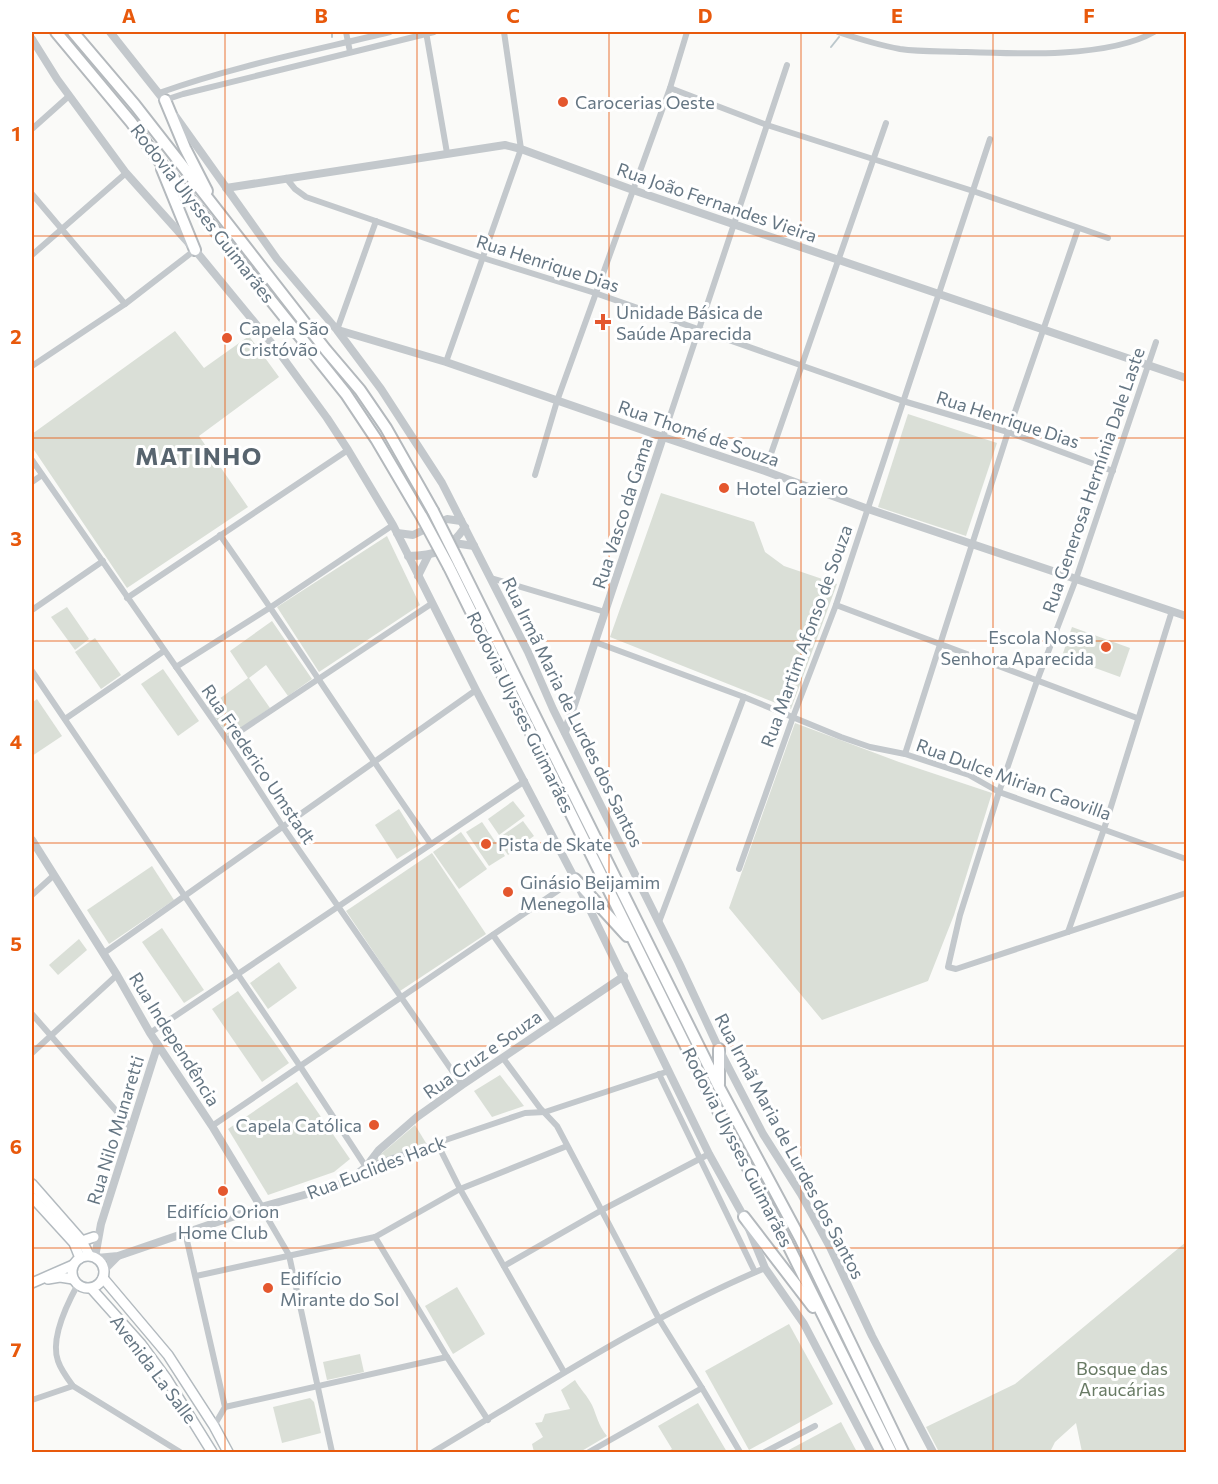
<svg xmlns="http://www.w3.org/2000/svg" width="1218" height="1484" font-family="Commissioner,sans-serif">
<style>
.green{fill:#dadfd7}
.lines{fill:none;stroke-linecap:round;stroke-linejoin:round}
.stream{stroke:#bbc7cb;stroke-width:2}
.secondary-casing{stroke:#b3babf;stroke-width:12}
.trunk-casing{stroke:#b4b9bd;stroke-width:14}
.minor{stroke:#c3c8cc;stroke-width:6}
.tertiary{stroke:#c3c8cc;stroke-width:8}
.secondary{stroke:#fff;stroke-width:9}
.trunk{stroke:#fff;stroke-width:10}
.trunk-bridge-casing{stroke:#b4b9bd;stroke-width:14;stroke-linecap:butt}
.trunk-bridge{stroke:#fff;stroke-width:10}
.grid{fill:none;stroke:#e8590c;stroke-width:1.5;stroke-opacity:0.55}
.poi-dot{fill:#e4572e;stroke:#fff;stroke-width:2}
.labels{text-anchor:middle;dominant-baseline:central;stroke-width:6;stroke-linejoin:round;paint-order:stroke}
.poi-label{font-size:18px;fill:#657683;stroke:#fff;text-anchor:start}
.street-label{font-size:18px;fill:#657683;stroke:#fff}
.park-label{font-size:18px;fill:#687a64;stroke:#fff}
.district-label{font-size:24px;font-weight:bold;letter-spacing:1.5px;fill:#57646e;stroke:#fff}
.neatline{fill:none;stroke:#e8590c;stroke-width:2}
.grid-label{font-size:20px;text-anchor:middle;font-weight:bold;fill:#e8590c}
</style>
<rect width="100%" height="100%" fill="#fafaf8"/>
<g class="green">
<path d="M175,331L204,368L249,336L279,377L199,436L248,507L127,588L32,447V434Z"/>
<path d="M908,414L997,443L966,536L878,507Z"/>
<path d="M661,493L754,522L765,552L784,566L837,584L791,709L610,637Z"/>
<path d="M387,536L420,605L319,672L277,607Z"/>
<path d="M67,607L89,639L75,650L51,617Z"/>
<path d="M272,621L312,679L288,696L266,665L249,678L270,708L229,737L208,707L248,678L230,651Z"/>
<path d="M1072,627L1130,648L1120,677L1062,656Z"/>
<path d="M95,638L121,675L101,689L75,652Z"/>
<path d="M163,669L199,721L178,736L141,684Z"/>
<path d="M37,699L62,736L32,756V703Z"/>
<path d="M795,723L899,762L992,793L954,915L928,981L822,1020L729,908Z"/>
<path d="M513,801L525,816L499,835L488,819Z"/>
<path d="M399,809L421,844L397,859L375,825Z"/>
<path d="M523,821L534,836L508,855L497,839Z"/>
<path d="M482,822L505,856L489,866L466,832Z"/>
<path d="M461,832L487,869L459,889L433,852Z"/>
<path d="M432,853L486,934L400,991L346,911Z"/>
<path d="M152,866L174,900L109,944L87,910Z"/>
<path d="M162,928L204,990L184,1003L142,942Z"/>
<path d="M79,939L87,950L58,975L49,965Z"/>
<path d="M279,962L297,988L268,1009L250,983Z"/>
<path d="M238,991L289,1063L262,1082L212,1009Z"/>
<path d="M500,1075L524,1106L492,1117L474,1091Z"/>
<path d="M297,1082L350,1159L334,1172L268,1195L228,1129Z"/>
<path d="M415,1125L426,1143L369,1164Z"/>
<path d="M1186,1242V1452H1082L1076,1423L1055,1442L1050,1452H939L926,1427L1015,1384Z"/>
<path d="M457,1287L485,1334L453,1354L425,1306Z"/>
<path d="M789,1324L833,1404L749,1450L705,1371Z"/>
<path d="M360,1354L364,1372L327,1380L323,1362Z"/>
<path d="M575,1380C580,1389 587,1395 592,1405C597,1416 598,1425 607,1436L580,1452H534L532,1444L543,1437L535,1423L542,1422L545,1414L570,1409L561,1390Z"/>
<path d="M310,1398L314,1402L321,1433L282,1443L273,1407Z"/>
<path d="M698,1403L727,1452H667L672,1449L658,1426Z"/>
<path d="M841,1422L857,1452H785Z"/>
</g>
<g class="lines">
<g class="stream">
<path d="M332,37V32"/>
<path d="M831,47L839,37"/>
</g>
<g class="secondary-casing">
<g id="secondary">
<path d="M32,1184L82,1241L89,1255"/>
<path d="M32,1197L74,1243L80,1258"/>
<path d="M79,1242L94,1237"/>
<circle cx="88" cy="1272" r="16"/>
<path d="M103,1278L168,1355L214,1426L228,1452"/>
<path d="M48,1279L60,1277L73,1279"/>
<path d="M32,1283L73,1265"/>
<path d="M91,1288L141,1344L166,1378L212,1452"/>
</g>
</g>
<g class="trunk-casing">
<g id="trunk">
<path d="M56,32L131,122L157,158L346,394L376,439L422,517"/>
<path d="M73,32L135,105L326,350L360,390L386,428L433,511"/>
<path d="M165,100L185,148L207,191"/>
<path d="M162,169L195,250"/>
<path d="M459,563L719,1087L801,1240L903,1452"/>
<path d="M449,567L712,1099L789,1247L891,1452"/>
<path d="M575,879L627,936"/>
<path d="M719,1049V1084"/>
<path d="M744,1217L813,1307"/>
</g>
</g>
<g class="minor">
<path d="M346,32L350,52"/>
<path d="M426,32L447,153"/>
<path d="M838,32C859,39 878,45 900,49C921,52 943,51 964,52C1016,54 1109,58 1154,32"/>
<path d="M670,88L767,125L973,191L1108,238"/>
<path d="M159,93C234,66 312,51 390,32"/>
<path d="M165,100L183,94L434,32"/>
<path d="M32,129L69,96"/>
<path d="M286,178L295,189L306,197L483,258L595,293L903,401L1008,432L1113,471"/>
<path d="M32,194L125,304"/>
<path d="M32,255L126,173"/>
<path d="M337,330L376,221"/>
<path d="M1156,342L1076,579L1037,681L999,792L960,915L948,967L956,969L1186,893"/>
<path d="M446,362L521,149L504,32"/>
<path d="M32,366L125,304L195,250"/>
<path d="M663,437L787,65"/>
<path d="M32,460L227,740L283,827L462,1085"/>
<path d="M765,471L886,123"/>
<path d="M535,475L557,401L670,88L687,32"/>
<path d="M32,482L42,475"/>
<path d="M220,535C292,637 359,742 431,844"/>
<path d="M491,578L605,612"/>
<path d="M127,598L348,450"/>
<path d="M836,605L1137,718"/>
<path d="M32,610L103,561"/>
<path d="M595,642L744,697L841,737L870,747L905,754L969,775L999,792L1186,859"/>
<path d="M176,667L271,607L393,525"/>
<path d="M32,671L300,1066L366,1167L525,1113L545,1112L560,1107L669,1071"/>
<path d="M65,719L164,651"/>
<path d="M227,740L431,604"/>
<path d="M905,754L1008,432L1078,229"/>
<path d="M739,869L793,717L836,605L990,139"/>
<path d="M32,895L53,876"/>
<path d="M659,922L744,697"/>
<path d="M1068,932L1104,829L1172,611"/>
<path d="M493,935L554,1022"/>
<path d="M104,953L476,690"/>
<path d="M32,1014L132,1129"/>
<path d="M150,1033L525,781"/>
<path d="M32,1053L117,975"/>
<path d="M503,1058L540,1108L557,1126L659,1319L702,1388L740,1452"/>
<path d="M659,1074L755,1272"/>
<path d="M212,1126L575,879"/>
<path d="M437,1143L460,1189L564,1372"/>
<path d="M261,1207L289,1255L332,1452"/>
<path d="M185,1232L225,1407L214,1426"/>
<path d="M375,1237L447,1357L488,1420"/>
<path d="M504,1266L602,1210L709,1154"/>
<path d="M196,1276L375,1237L460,1189L567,1146"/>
<path d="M78,1284C67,1304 50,1339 58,1361C61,1370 67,1378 73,1386L180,1452"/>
<path d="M32,1400L73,1386"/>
<path d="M225,1407L447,1357"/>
<path d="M433,1452C542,1387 648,1317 765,1268"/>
<path d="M589,1452L702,1388"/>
<path d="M765,1452L815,1426"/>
</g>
<g class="tertiary">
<path d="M110,32L167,104"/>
<path d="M32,39L57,79L126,173L195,250L278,351L327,418L348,450L393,525L476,690L575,879L709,1154L744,1217L765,1268L804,1324L871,1452"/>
<path d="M176,117L277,259L337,330L381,389L442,483L528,652L553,709L679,963L719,1049L763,1134L801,1194L830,1247L872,1336L933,1452"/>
<path d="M226,188L505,145L521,149L633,190L1186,378"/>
<path d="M338,330L446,362L663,437L765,471L868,509L1186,616"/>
<path d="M397,533L413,535L447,519L461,521"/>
<path d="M454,543L474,546"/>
<path d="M408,556C436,556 449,550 465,527"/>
<path d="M418,576L428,556"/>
<path d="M565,732L663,437"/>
<path d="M32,840L117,975L150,1033L212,1126L261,1207"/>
<path d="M95,1257L101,1224L158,1044"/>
<path d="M97,1258L118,1256L261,1207L336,1186L352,1178L366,1167L379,1150L417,1117L462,1085L624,976"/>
<path d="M104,1270L117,1257"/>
</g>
<use href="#secondary" class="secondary"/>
<use href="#trunk" class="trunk"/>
<g class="trunk-bridge-casing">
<g id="trunk-bridge">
<path d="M433,511L459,563"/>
<path d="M422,517L449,567"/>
</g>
</g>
<use href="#trunk-bridge" class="trunk-bridge"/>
</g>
<path class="grid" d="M225,32V1452M417,32V1452M609,32V1452M801,32V1452M993,32V1452M32,236H1186M32,438H1186M32,641H1186M32,843H1186M32,1046H1186M32,1248H1186"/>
<g class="poi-dot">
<circle cx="563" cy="102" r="6"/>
<path d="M600 313h6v6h6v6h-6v6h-6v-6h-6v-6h6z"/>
<circle cx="227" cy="338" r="6"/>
<circle cx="724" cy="488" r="6"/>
<circle cx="1106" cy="647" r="6"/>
<circle cx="486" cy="844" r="6"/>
<circle cx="508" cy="892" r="6"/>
<circle cx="374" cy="1125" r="6"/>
<circle cx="223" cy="1191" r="6"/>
<circle cx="268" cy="1288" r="6"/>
</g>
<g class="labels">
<g class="poi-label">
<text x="575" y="102">Carocerias Oeste</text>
<text x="616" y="312">Unidade Básica de<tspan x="616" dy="21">Saúde Aparecida</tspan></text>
<text x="239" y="328">Capela São<tspan x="239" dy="21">Cristóvão</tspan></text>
<text x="736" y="488">Hotel Gaziero</text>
<text x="1094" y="637" text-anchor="end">Escola Nossa<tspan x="1094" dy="21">Senhora Aparecida</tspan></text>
<text x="498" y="844">Pista de Skate</text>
<text x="520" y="882">Ginásio Beijamim<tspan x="520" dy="21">Menegolla</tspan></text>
<text x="362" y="1125" text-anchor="end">Capela Católica</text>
<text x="223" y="1211" text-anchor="middle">Edifício Orion<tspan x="223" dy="21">Home Club</tspan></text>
<text x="280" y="1278">Edifício<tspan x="280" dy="21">Mirante do Sol</tspan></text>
</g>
<g class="street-label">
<text transform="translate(717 202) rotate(19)">Rua João Fernandes Vieira</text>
<text transform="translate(203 213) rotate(52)">Rodovia Ulysses Guimarães</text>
<text transform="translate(548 263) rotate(18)">Rua Henrique Dias</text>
<text transform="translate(1008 419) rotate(18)">Rua Henrique Dias</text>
<text transform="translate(699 433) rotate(19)">Rua Thomé de Souza</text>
<text transform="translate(1093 480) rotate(-71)">Rua Generosa Hermínia Dale Laste</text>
<text transform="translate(622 513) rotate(-72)">Rua Vasco da Gama</text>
<text transform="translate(806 636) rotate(-70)">Rua Martim Afonso de Souza</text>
<text transform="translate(521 712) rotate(64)">Rodovia Ulysses Guimarães</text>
<text transform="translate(573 712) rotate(64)">Rua Irmã Maria de Lurdes dos Santos</text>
<text transform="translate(259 764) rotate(56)">Rua Frederico Umstadt</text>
<text transform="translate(1014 779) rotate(20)">Rua Dulce Mirian Caovilla</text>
<text transform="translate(175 1039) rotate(58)">Rua Independência</text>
<text transform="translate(482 1054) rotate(-35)">Rua Cruz e Souza</text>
<text transform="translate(115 1130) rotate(-73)">Rua Nilo Munaretti</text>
<text transform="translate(790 1146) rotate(62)">Rua Irmã Maria de Lurdes dos Santos</text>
<text transform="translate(738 1147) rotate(63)">Rodovia Ulysses Guimarães</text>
<text transform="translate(376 1167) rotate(-21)">Rua Euclides Hack</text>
<text transform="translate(154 1369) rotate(53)">Avenida La Salle</text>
</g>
<g class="park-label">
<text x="1122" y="1368">Bosque das<tspan x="1122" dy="21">Araucárias</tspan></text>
</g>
<g class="district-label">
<text x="199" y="455">MATINHO</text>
</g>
</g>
<rect width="1218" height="1484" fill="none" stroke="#ffffff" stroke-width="66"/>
<rect x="33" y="33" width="1152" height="1418" class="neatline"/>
<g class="grid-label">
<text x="129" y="23">A</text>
<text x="321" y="23">B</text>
<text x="513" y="23">C</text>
<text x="705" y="23">D</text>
<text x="897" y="23">E</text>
<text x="1089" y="23">F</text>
<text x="16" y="141">1</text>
<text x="16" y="344">2</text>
<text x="16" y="546">3</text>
<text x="16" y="749">4</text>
<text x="16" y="951">5</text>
<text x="16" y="1154">6</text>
<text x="16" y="1357">7</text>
</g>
</svg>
